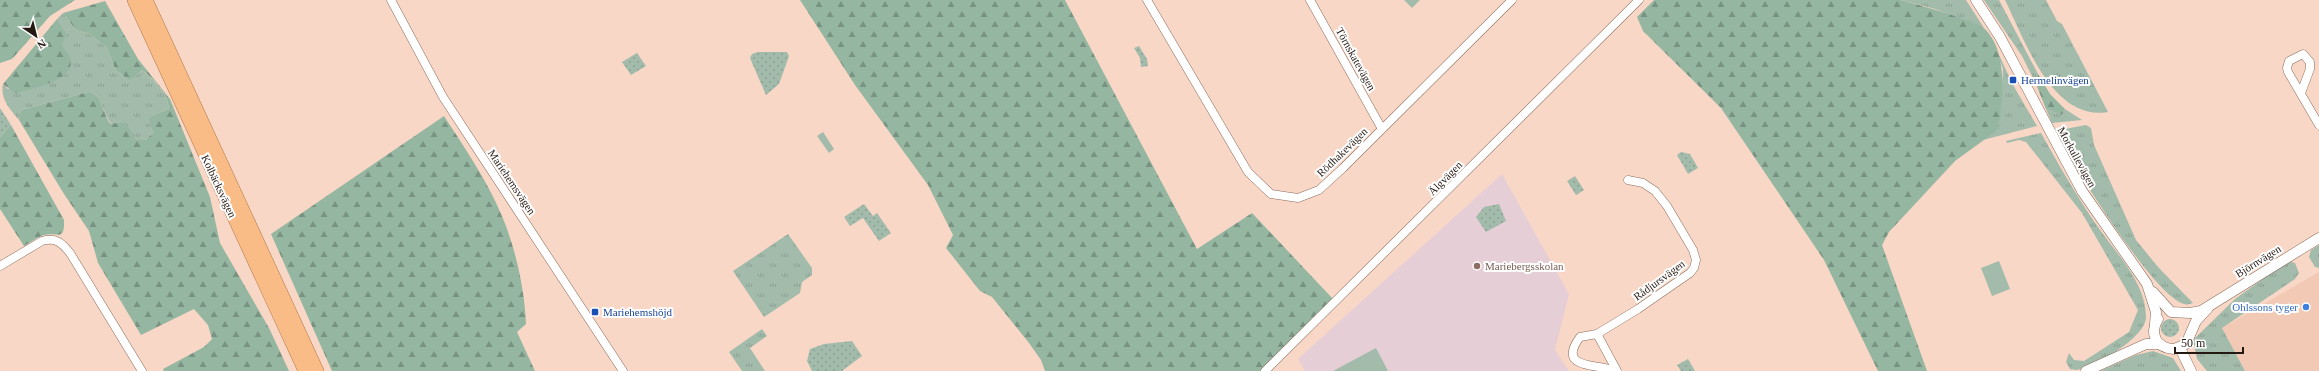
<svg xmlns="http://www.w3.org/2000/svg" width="2319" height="371" font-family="'Times New Roman',serif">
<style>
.built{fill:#f2c9b4}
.education{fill:#e6ced7}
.grass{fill:url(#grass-tufts)}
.forest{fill:url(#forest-firs)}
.park{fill:url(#park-dots)}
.pitch{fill:#a2bbab}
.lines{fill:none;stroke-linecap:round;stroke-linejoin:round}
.minor-casing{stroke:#8a6d5d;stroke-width:9}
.tertiary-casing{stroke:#8a6d5d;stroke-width:11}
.trunk-casing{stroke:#ae784a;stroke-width:14}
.minor{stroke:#fff;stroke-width:8}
.tertiary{stroke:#fff;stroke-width:10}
.trunk{stroke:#fabc86;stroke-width:13}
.transit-dot{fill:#1a4fb4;stroke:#fff;stroke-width:1.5}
.education-dot{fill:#8d6e63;stroke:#fff;stroke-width:1.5}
.shop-dot{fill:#3f7fe0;stroke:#fff;stroke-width:1.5}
.labels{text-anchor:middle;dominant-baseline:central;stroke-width:4;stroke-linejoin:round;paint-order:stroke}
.street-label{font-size:11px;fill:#241812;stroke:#fff}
.transit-label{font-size:11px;fill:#164399;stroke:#fff;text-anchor:start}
.education-label{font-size:11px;fill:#785e54;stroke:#fff;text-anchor:start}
.shop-label{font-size:11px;fill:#366cbe;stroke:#fff;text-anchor:end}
</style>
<defs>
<pattern id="grass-tufts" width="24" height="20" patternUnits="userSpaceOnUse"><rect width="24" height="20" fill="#a2bbab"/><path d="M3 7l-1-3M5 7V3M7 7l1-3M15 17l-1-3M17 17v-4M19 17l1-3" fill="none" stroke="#8ba092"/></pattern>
<pattern id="forest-firs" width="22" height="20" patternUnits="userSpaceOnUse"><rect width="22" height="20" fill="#95b6a1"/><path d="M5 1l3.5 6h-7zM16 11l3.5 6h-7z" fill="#799382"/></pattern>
<pattern id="park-dots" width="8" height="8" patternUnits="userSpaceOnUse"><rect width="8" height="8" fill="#a2bbab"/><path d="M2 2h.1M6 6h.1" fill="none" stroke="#8ba092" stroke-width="1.8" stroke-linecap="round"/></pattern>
</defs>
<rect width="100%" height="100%" fill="#f9d7c6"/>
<path class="built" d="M2319,272V371H2245L2222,328Z"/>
<path class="education" d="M1502,174L1569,294L1555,350L1569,371H1305L1298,359Z"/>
<g class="grass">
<path d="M1901,0H1966L1984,28L1935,9Z"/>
<path d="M1984,0H1999L2038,74L2036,84L2022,56Z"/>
<path d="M2005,0H2046L2057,21L2062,24L2108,112C2052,122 2025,40 2005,0Z"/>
<path d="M63,13L76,30L90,34L107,48L115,69L130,81L142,70C155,81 167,92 169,109L153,115L148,119L153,133L145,140H137L126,124L120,122L112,124C101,114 105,94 88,92L21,110L19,120C10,109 0,99 3,84L8,89L70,59L61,45L67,33L57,19Z"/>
<path d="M1993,42L2013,85L2037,126L1983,140L1999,129L2003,69Z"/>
<path d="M2046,109L2062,115L2065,109L2082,120L2052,123Z"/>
<path d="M2086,125L2091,128L2094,145L2136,240L2158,267L2193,303C2190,304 2187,305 2184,304C2153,296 2072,162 2054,131Z"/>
<path d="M2041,133C2059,165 2077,197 2098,227C2116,253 2146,283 2146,317C2146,338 2094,367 2076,370L2070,369L2066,362L2069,353L2074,360L2084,361L2129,332L2138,310L2082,213L2026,142L2019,140L2007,143L2006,141Z"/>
<path d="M788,234L812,268V275L802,282L800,293L764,317L733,271Z"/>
<path d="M2319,245V268L2315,267L2309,257L2311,250Z"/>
<path d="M2288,261L2295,263L2299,273L2295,279L2222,328L2245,371H2207L2197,359L2193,340L2235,299Z"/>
<path d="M762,329L767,336L750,348L765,371H742L729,352Z"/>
<path d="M2153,351L2173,358L2181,371H2100L2136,355Z"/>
</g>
<g class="forest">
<path d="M0,0H75L50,16L12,59L0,63Z"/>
<path d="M800,0H1065L1197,249L1252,213L1333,299L1263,371H1045L1041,360L1029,343L992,297L980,291L946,248L953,235L928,185L855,85Z"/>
<path d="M1654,0H1901C1915,4 1978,21 1985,29C2009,54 2002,98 1999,129L1955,161L1889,232L1882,245L1927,371H1878L1824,260L1721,108L1643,31L1637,17Z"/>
<path d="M105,1L138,59L170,99L210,197L220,243L269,328L289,371H164L163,369L204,347L212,339L208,325L194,309L141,335L98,263L89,231L64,194L19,120L21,110L88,92C105,94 101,114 111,124L120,122L126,123L137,140H145L153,133L148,119L153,115L169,109C167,92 155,80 142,70L130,81L115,69L107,48L90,34L76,30L63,13Z"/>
<path d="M57,19L67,33L62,45C64,49 68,54 70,58C78,81 29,89 15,93L3,84Z"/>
<path d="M2038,74L2050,94L2065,109L2062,115L2046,109L2036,84Z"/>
<path d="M444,116C464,147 487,180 501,214C515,245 525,291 526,324L517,332L535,371H332L271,234Z"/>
<path d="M11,125L64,220C65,242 57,232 44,235C37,237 30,243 24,246L0,209V137Z"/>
</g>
<g class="park">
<path d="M1139,46L1147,59L1148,66L1141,67L1140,58L1134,48Z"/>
<path d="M758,52H787L789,56L779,84L766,95L750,58L752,54Z"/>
<path d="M637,53L646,66L631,75L622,62Z"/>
<path d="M0,108L11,125L0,137Z"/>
<path d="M1681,152L1690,154L1698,168L1688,174L1677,155Z"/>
<path d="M1575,176L1584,190L1576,195L1567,181Z"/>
<path d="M864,204L873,216L877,213L891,233L879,241L863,218L850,226L844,217Z"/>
<path d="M1499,204L1506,221L1486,232L1476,217L1484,207Z"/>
<circle cx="2170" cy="328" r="9"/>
<path d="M852,341L862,356L842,371H812L807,361L810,349L824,344Z"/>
<path d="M1688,359L1695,371H1681L1677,365Z"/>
</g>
<g class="pitch">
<path d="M1404,0H1420L1412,8Z"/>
<path d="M823,132L834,149L829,153L817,136Z"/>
<path d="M1999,261L2010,289L1992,296L1981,268Z"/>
<path d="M1376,348L1388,371H1333Z"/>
</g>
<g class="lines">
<g class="minor-casing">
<g id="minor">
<path d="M391,0L443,97L623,371"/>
<path d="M1147,0L1248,172L1271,194L1298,198L1319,190L1343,168L1512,0"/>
<path d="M1310,0L1382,129"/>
<path d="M2301,93L2310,69V62L2303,54L2289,61L2287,68L2288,72L2319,125"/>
<path d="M0,266L42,241C56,237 62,243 70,253L142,371"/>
<path d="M1597,334L1617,371"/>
<path d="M1265,371L1639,0"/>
<path d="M1614,371C1601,363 1555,371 1580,337L1597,334L1638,309L1690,273L1694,268L1696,260L1693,250L1667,206L1655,191L1643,183L1628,180"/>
</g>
</g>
<g class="tertiary-casing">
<g id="tertiary">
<path d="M1976,0L2000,37L2082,191L2147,284L2156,312L2155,324"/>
<path d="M2153,292L2171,312L2190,313L2201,311L2319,238"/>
<path d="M2158,319C2149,334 2156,348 2174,349L2186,344L2196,321L2208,308"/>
<path d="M2180,348L2191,371"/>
<path d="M2086,371L2146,344H2160"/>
</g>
</g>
<g class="trunk-casing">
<g id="trunk">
<path d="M134,0L305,371"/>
<path d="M146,0L317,371"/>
</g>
</g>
<use href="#minor" class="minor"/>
<use href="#tertiary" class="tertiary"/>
<use href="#trunk" class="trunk"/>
</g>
<g class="transit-dot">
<rect x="2009" y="76" width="8" height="8" rx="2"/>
<rect x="591" y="308" width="8" height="8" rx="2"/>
</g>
<circle class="education-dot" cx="1477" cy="266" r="4"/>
<circle class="shop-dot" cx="2306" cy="307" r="4"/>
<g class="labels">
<g class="street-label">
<text transform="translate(1356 59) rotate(61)">Törnskatevägen</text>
<text transform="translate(1342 152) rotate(-44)">Rödhakevägen</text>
<text transform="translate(2077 157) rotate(61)">Morkullevägen</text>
<text transform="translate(1445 178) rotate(-45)">Älgvägen</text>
<text transform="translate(512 182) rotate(56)">Mariehemsvägen</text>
<text transform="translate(219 186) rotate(65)">Kolbäcksvägen</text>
<text transform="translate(2258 261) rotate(-32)">Björnvägen</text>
<text transform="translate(1659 280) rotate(-36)">Rådjursvägen</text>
</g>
<g class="transit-label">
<text x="2021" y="80">Hermelinvägen</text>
<text x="603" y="312">Mariehemshöjd</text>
</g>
<g class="education-label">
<text x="1485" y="266">Mariebergsskolan</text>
</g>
<g class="shop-label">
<text x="2298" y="307">Ohlssons tyger</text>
</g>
</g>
<g transform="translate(36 36) rotate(145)" stroke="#ffffff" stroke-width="3" paint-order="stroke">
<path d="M0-3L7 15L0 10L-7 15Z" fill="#241812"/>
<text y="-6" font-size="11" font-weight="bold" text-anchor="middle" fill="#241812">N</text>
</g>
<path d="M2175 347v6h68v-6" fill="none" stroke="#241812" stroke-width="2"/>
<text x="2181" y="347" font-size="12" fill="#241812" stroke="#ffffff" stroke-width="3" paint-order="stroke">50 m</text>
</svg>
